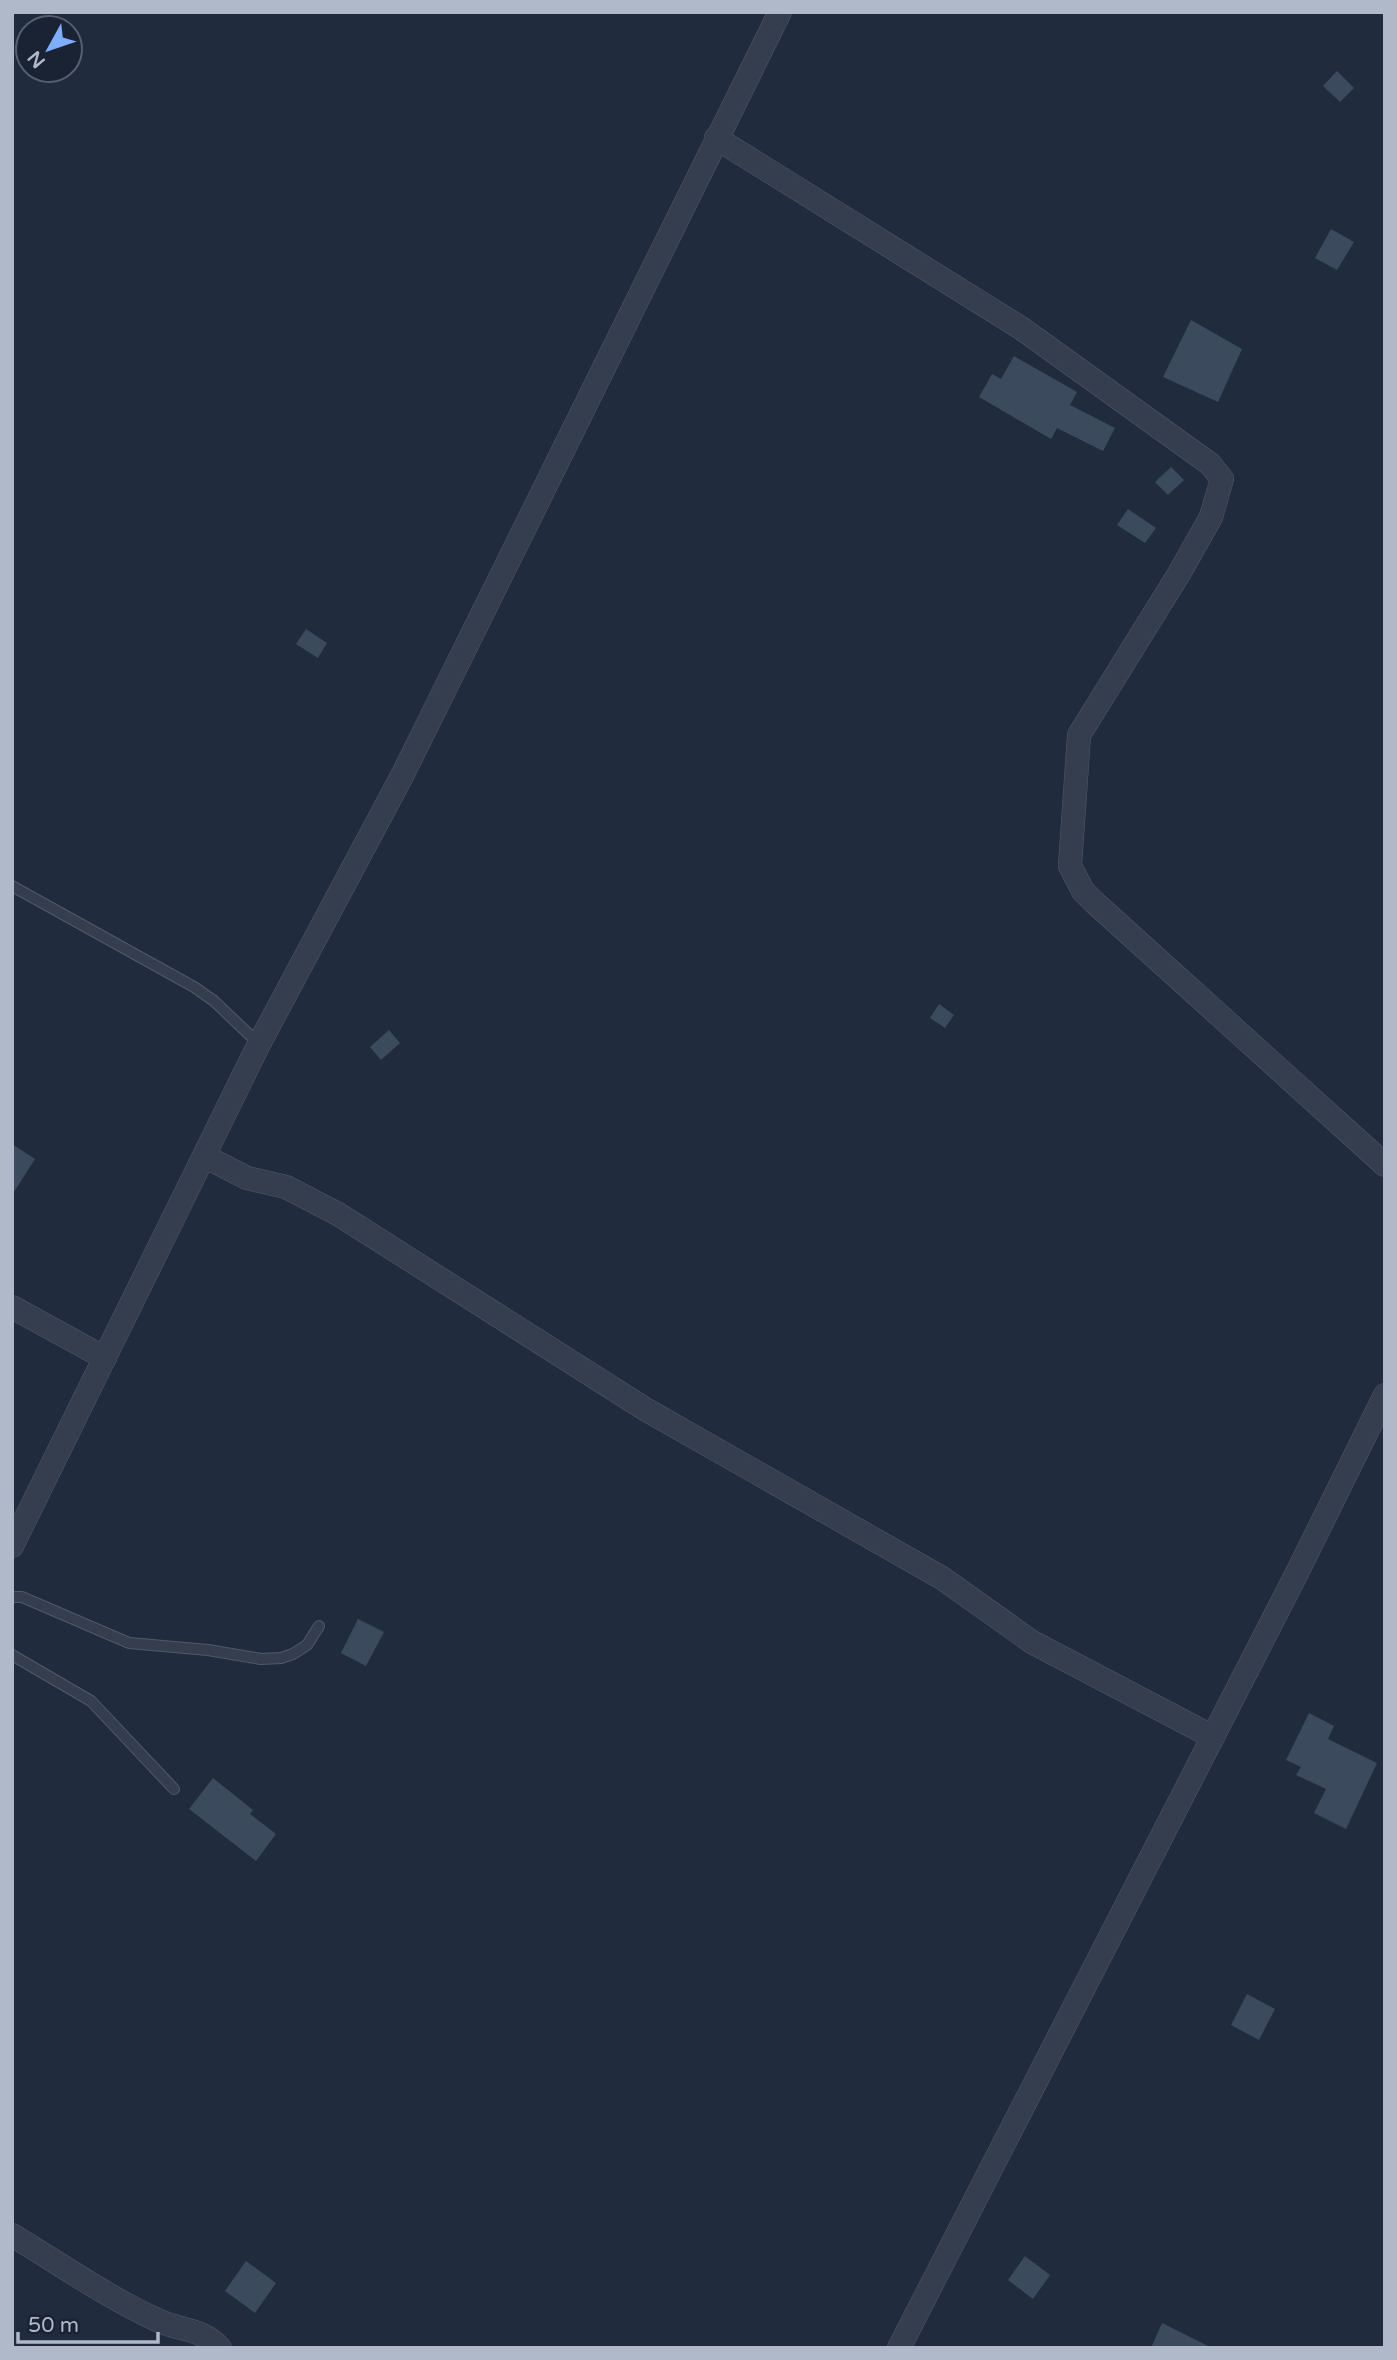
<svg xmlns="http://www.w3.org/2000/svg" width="1397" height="2360" font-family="'Varela Round',sans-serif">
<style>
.building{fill:#3c4a5e}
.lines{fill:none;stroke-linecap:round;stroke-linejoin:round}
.lane-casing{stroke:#505969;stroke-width:12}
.street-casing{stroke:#505969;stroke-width:24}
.lane{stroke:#353e4e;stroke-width:10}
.street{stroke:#353e4e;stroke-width:23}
</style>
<rect width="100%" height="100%" fill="#202c3e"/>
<g class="building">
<path d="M1337,71L1354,88L1340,102L1323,86Z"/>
<path d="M1331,229L1354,242L1337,270L1315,258Z"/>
<path d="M1191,320L1242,349L1218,402L1163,377Z"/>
<path d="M1014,356L1077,392L1070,405L1115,428L1103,451L1057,428L1051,439L979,397L992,374L1001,379Z"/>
<path d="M1171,467L1184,480L1168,495L1155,482Z"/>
<path d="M1128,509L1156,528L1145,543L1117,525Z"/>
<path d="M306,629L327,643L318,658L296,644Z"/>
<path d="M939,1004L954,1015L945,1028L930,1018Z"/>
<path d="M389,1030L400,1043L381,1060L370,1047Z"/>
<path d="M12,1144L35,1159L12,1195Z"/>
<path d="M358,1619L384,1632L366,1666L341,1653Z"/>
<path d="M1309,1713L1334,1726L1328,1739L1377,1763L1346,1829L1314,1813L1326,1789L1296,1775L1301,1767L1286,1760Z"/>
<path d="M213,1778L253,1810L250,1814L276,1834L256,1861L189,1809Z"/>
<path d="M1247,1994L1275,2009L1259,2040L1231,2025Z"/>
<path d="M1025,2256L1050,2275L1033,2299L1008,2280Z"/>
<path d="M246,2261L276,2283L255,2313L225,2291Z"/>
<path d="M1162,2323L1212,2348H1151Z"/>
</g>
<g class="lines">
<g class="lane-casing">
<g id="lane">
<path d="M12,886L194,987L214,1001L259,1044"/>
<path d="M12,1597H22L129,1643L208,1650L261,1659L281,1658L293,1654L307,1645L319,1626"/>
<path d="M12,1655L91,1701L174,1789"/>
</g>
</g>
<g class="street-casing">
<g id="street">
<path d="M716,138L1021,328L1210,464L1222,479L1211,517L1180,572L1079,735L1070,866L1083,891L1094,902L1385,1165"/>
<path d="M204,1156L247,1178L286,1187L338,1214L645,1409L942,1578L1032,1642L1213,1737"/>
<path d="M12,1307L105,1358"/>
<path d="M12,1546L259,1044L403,774L780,12"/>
<path d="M12,2235C60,2264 107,2297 157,2320C180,2331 202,2328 220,2348"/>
<path d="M899,2348L1298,1571L1385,1395"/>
</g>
</g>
<use href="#lane" class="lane"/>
<use href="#street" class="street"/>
</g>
<rect width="1397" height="2360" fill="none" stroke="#b0b9ca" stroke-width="28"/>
<g transform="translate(49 49) rotate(230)"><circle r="33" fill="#1a2333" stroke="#565f6f" stroke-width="2"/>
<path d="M0-5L12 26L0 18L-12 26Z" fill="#80aeff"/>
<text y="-10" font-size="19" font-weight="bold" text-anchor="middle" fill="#b0b9ca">N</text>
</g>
<path d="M18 2332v10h140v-10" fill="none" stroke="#b0b9ca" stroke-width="3.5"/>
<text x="28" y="2332" font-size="21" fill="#b0b9ca" stroke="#1a2333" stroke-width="5" paint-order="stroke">50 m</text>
</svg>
